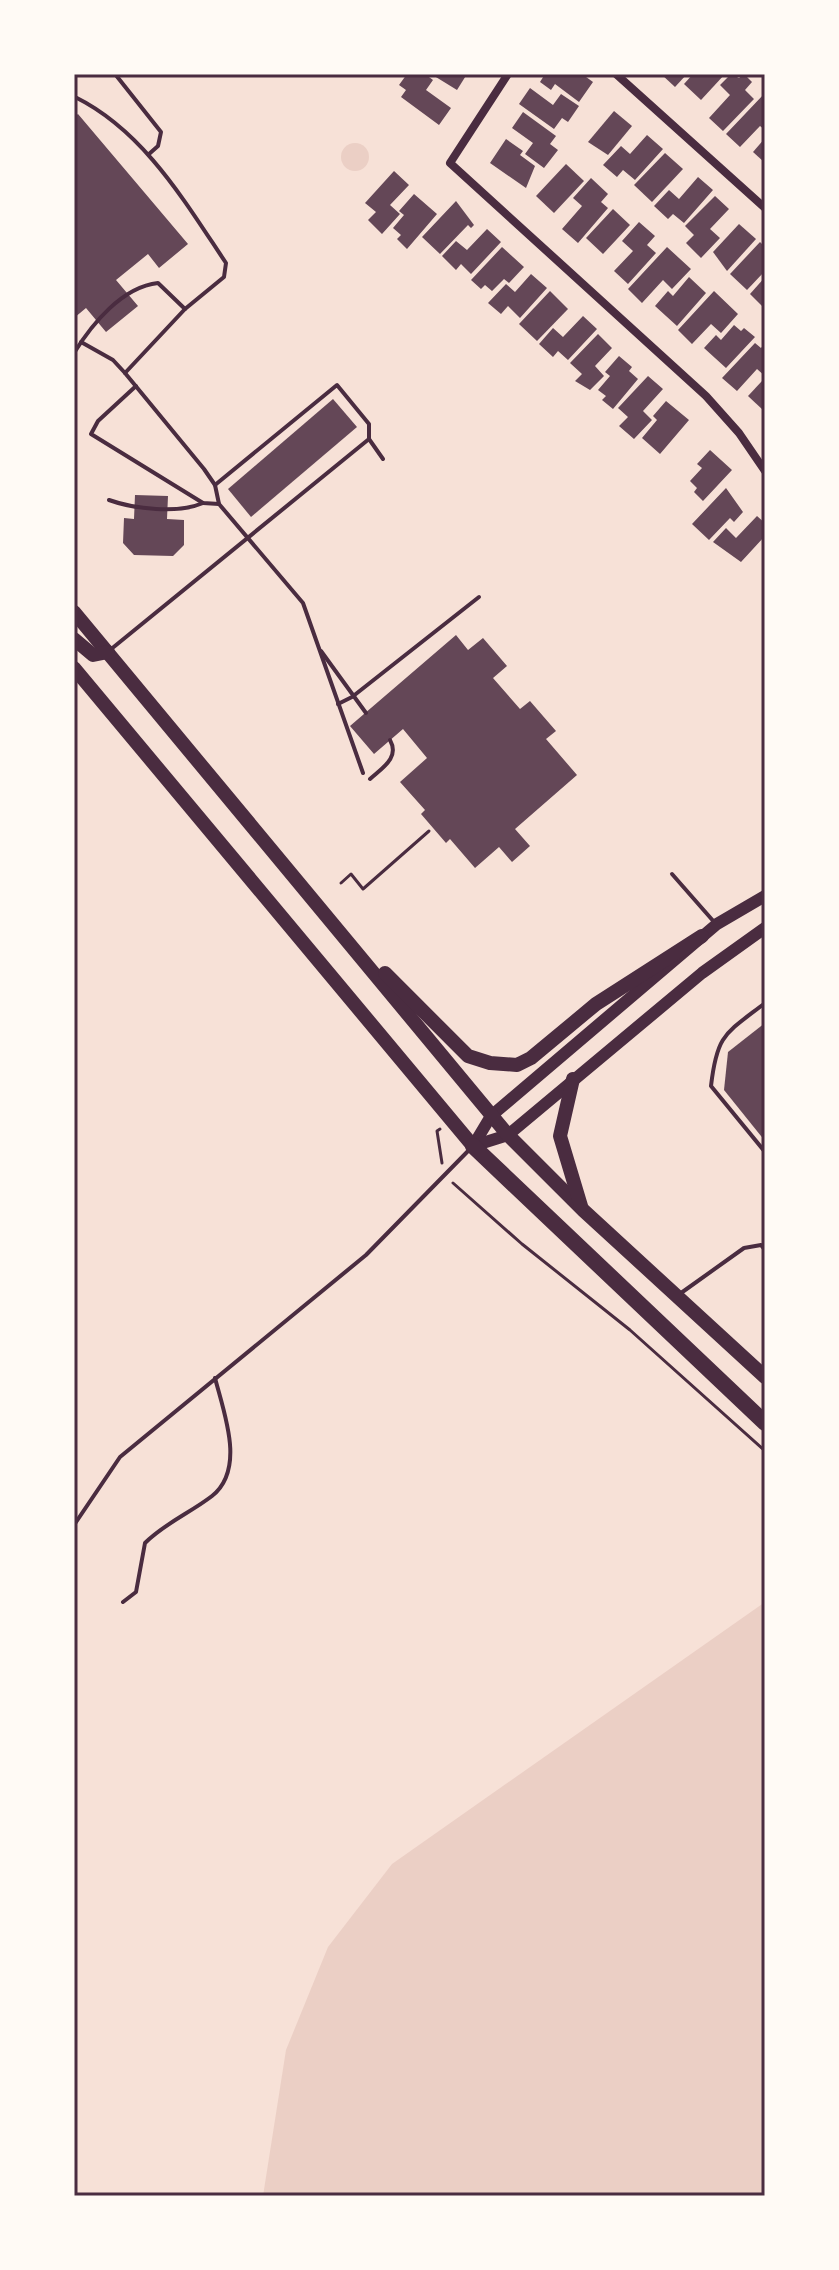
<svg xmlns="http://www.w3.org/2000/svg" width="839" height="2270" font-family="'Noto Sans',sans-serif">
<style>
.green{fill:#ebcfc5}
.building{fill:#644757}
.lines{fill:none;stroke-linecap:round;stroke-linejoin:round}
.path{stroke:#4a2c40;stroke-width:3}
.service{stroke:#4a2c40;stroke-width:4}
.minor{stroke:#4a2c40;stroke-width:8}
.secondary{stroke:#4a2c40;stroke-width:12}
.primary{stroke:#4a2c40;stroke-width:14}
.motorway{stroke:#4a2c40;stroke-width:16}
.neatline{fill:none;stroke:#4a2c40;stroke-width:3}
</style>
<rect width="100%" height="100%" fill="#f7e1d7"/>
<g class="green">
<circle cx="355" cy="157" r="14"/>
<path d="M765,1602V2196H263L286,2050L328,1947L392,1864Z"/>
</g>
<g class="building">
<path d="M407,74H425L433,80L426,90L451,108L439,125L401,97L406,90L399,85Z"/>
<path d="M431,74H467L457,90Z"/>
<path d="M545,74H582L593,82L579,102L555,84L551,90L540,82Z"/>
<path d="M661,74H687L675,87Z"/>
<path d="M693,74H725L701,100L684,84Z"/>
<path d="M731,74L739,78L744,74L752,82L745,90L754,99L723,131L709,118L730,95L720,85Z"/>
<path d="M530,88L553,105L561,94L579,106L568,122L562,118L554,129L519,104Z"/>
<path d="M765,93V130L760,126L740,147L726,134Z"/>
<path d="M614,111L632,126L608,155L588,142Z"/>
<path d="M523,112L556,136L550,144L558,150L544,168L525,154L533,143L512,128Z"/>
<path d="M78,114L188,244L159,268L148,254L116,280L138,306L106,332L86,308L74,318V117Z"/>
<path d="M647,135L663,149L635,180L623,170L617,177L603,165L621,146L630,154Z"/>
<path d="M765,138V163L753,152Z"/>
<path d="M506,139L523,151L520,155L535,166L526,188L490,163Z"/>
<path d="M665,153L683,169L652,202L634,185Z"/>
<path d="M566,164L584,181L554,213L536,196Z"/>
<path d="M394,171L409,185L390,205L400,214L382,234L368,220L376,212L365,203Z"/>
<path d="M698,177L713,190L684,223L673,214L668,219L654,206L669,190L679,199Z"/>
<path d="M591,178L608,194L601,202L608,208L578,243L562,229L582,206L573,198Z"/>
<path d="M414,194L437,214L407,249L397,239L401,235L393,228L404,215L399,211Z"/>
<path d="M715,196L729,209L710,229L720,238L701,258L686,243L694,235L685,226Z"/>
<path d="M456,201L474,225L471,228L468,225L440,254L422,237Z"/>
<path d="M613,209L630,225L603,254L586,238Z"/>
<path d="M639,222L655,236L647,245L656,253L628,284L614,271L633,251L622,241Z"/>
<path d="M739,224L756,239L727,271L713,252Z"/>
<path d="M487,229L501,242L471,274L461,264L456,270L442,256L456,241L467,250Z"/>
<path d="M760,242L765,247V271L747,290L730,274Z"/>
<path d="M502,247L524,267L509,283L504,279L492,291L485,285L481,289L471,280Z"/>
<path d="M667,247L691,269L672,289L663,280L642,303L628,289Z"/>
<path d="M531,274L547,288L520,318L508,306L501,314L488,303L506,284L515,292Z"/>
<path d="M689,277L706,293L677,326L655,306L668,291L673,296Z"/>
<path d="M765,277V305L763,307L750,294Z"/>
<path d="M550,291L568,309L537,341L519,324Z"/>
<path d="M714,291L738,314L721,333L711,324L692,344L678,330Z"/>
<path d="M583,316L597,329L568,360L558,351L553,357L539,344L553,328L563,337Z"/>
<path d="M734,325L741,331L744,328L755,337L726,368L704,348L716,335L721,340Z"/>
<path d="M598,334L612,348L595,366L604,376L590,390L575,381L582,374L570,363Z"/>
<path d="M755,343L761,348L765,343V376L757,369L737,391L722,378Z"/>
<path d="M619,356L632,367L629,371L638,379L613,409L602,400L606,396L598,390L610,376L605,372Z"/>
<path d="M648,376L663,389L643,411L652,420L634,439L619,426L628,417L618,408Z"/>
<path d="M762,381L765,384V412L748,396Z"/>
<path d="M333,399L357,427L251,517L228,489Z"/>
<path d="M666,401L689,420L660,454L642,438L657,420L653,416Z"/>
<path d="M710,450L732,470L703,501L694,492L697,488L690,481L702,468L697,464Z"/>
<path d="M726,488L743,512L734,522L730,518L709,540L692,524Z"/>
<path d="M135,495L168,496L167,519L184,520V545L173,556L134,555L123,543L124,518L134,519Z"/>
<path d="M757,516L765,523V536L741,562L713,542L726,528L736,538Z"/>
<path d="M456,635L468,650L483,638L507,666L493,678L520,709L530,701L556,731L546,739L577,775L515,829L530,846L512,862L499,847L475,868L450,839L446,843L421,814L425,810L400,782L427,758L403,729L374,754L350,726Z"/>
<path d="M765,1023V1141L724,1090L728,1052Z"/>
</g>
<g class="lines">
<g class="path">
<path d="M341,883L351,874L363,889L429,831"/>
<path d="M440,1129L437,1131L442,1163"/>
<path d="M453,1183L522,1244L630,1330L765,1451"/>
</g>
<g class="service">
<path d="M115,74L161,132L158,146L149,154"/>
<path d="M75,97C144,131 185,202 226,263L224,277L185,309L125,373"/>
<path d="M81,342L113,360L125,373L204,469L215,485L219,504"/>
<path d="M74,353C92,324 122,287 158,283L185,309"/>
<path d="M136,386L98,421L91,434L203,503L219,504L303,603L363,773"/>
<path d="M215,485L337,385L369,424V439L383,459"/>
<path d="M109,500C134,509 178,514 203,503"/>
<path d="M110,650L369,439"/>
<path d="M321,651L366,713"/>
<path d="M338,704L352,697L479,597"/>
<path d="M370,779C382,768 400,758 390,740"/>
<path d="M672,874L715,923"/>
<path d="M765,1003C725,1034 717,1034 711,1086L765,1152"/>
<path d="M681,1293L744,1248L761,1245L765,1250"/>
<path d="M74,1525L120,1457L366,1255L470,1149"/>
<path d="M123,1602L136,1592L145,1543C165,1523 190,1513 212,1496C246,1469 224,1413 215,1378"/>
</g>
<g class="minor">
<path d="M508,74L450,163L706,396L739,433L765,471"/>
<path d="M616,74L765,208"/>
</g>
<g class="secondary">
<path d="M473,1146L491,1116L717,924L765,896"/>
<path d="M473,1146L508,1135L702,973L765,928"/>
</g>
<g class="primary">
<path d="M74,612L508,1135L583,1210L765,1377"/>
<path d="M74,639L93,655L108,652"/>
<path d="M74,668L473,1146"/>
<path d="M385,973L468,1056L490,1063L517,1065L531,1058L596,1004L702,936"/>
<path d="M573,1079L560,1136L581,1206"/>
</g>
<path class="motorway" d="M473,1146L765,1423"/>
</g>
<rect width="839" height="2270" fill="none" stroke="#fffaf5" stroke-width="152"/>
<rect x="76" y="76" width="687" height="2118" class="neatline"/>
</svg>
